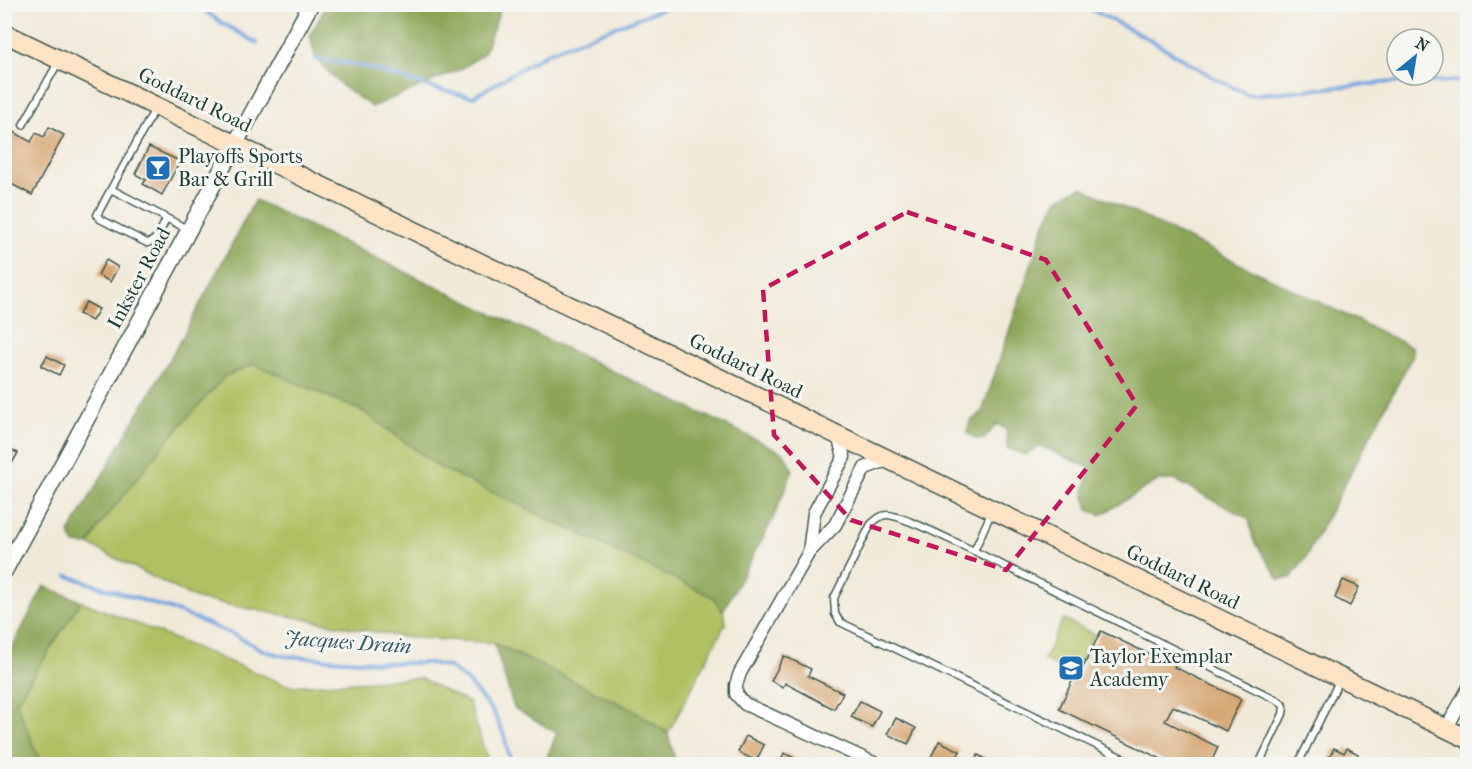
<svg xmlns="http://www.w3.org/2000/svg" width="1472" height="769" font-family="'IM FELL French Canon',serif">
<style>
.green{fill:#b1c062;stroke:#687e4b;stroke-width:1.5}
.forest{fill:#8ca658;stroke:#567246;stroke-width:1.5}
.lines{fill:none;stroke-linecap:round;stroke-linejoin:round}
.stream{stroke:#75a4de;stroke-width:4}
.building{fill:#d6a672}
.service-casing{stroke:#3f574d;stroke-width:9}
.minor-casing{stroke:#3f574d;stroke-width:15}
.tertiary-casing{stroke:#3f574d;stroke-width:18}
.secondary-casing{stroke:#3f574d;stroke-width:21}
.service{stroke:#fff;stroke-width:6}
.minor{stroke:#fff;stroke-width:12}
.tertiary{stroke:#fff;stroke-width:15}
.secondary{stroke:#fee4c5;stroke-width:18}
.marked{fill:none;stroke:#c2185b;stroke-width:4.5;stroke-dasharray:12 8;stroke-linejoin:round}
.labels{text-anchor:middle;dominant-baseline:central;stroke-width:6;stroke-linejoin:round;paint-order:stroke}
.street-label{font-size:20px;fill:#1f3d34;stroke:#f6f6f2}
.poi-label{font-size:20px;fill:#1f3d34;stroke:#f6f6f2;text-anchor:start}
.water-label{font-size:21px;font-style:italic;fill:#395c67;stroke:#f6f6f2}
</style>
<rect width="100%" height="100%" fill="#f6f6f2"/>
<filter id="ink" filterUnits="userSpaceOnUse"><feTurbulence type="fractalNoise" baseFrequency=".0167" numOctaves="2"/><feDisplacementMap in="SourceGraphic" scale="12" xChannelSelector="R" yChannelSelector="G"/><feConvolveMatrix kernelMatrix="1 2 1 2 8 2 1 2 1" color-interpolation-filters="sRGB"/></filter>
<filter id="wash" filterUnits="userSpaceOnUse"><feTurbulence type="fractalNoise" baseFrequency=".008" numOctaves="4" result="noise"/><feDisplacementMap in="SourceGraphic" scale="24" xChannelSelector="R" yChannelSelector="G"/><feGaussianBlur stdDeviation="1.35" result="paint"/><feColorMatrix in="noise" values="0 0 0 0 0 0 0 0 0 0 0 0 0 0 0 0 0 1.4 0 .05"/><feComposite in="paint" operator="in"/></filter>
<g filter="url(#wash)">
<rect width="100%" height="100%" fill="#f2ead9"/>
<g class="green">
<path d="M254,364L364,412L439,467L713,597L723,611L726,623L668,733L629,708L494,643L402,637L197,599L89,545L100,525L170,437L225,376Z"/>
<path d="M81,601L289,686L420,678L469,703L489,764H41L16,702Z"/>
<path d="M1063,619L1094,634L1081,661L1071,673L1044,660Z"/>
</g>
<g class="forest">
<path d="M327,4H502V5L484,53L461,69L372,107L343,87L316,59L310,35Z"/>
<path d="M1081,187L1412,347L1413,355L1305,559L1291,578L1279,579L1253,539L1249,519L1175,480H1159L1101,515L1088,510L1084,493L1090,468L1040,446L1025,455L1007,448L1006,429L997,424L984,439H976L967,433L970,422L982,412L1045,223L1058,199Z"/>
<path d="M255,200L784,453L793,470L772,521L723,611L713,597L439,467L364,412L254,364L225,376L170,437L100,525L89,545L74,544L69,533L182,338Z"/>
<path d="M44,586L81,601L16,702L41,764H5V661Z"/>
<path d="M494,643L629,708L668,733L676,764H544L557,733L514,708Z"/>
</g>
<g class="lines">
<g class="stream">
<path d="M195,4L222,23L257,43"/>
<path d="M1080,4L1151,40L1216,79L1249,95L1392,82L1468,81"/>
<path d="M316,59L354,64L441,90L473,97L549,52L675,4"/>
<path d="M68,576L179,612L232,634L265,651L284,656L390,663H430L449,667L468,682L494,713L504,735L511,764"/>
</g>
</g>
<g id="blocks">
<g class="building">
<path d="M49,127L64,135L32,195L4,180V137L9,129L31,142L36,133L44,137Z"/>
<path d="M149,147L180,161L162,195L143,184L146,180L135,174Z"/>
<path d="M106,260L118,267L110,282L98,275Z"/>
<path d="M86,302L99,309L92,321L79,314Z"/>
<path d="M47,356L64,365L59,375L41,366Z"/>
<path d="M4,446L18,453L4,477Z"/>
<path d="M1343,580L1359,587L1350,606L1335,598Z"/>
<path d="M1101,631L1155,657L1159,650L1178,659L1174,667L1241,699L1226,731L1173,706L1165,721L1218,747L1210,765H1173L1059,709L1074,677L1077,679Z"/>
<path d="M784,656L811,669L808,676L843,693L834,709L785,683L783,687L771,681Z"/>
<path d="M860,701L880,711L872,727L851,717Z"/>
<path d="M896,718L916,728L908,744L887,734Z"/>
<path d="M746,736L764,745L756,761L738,752Z"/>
<path d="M939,741L960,751L953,765H945L931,757Z"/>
<path d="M1334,748L1344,753L1347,748L1358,754L1353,765H1326Z"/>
<path d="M784,753L808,765H779Z"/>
<path d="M978,755L998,765H973Z"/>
</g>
</g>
</g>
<g filter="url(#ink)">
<use href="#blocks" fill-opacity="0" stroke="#3f574d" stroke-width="1.5"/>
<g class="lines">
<g class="service-casing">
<g id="service">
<path d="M156,107L111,189L189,230"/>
<path d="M23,125L59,61"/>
<path d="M111,189L97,215L100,219L147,243C158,241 162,227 166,219"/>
<path d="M992,511L974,551C956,543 903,515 887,515C880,515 876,520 871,524L834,598L835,614L840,622L1135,764"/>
<path d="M974,551L1279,701L1284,706L1283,714L1259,764"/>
<path d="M1298,764L1340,679"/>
</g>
</g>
<g class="minor-casing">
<g id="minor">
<path d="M809,552L814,513L844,457L838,436"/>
<path d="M1446,729L1468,689"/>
<path d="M876,764L745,704L736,694V685L740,673L809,552L835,525L865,468L887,460"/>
</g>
</g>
<g class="tertiary-casing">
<path id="tertiary" d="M4,572L311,4"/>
</g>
<g class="secondary-casing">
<path id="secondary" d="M4,33L1468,739"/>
</g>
<use href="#service" class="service"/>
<use href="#minor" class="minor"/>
<use href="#tertiary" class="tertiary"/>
<use href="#secondary" class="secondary"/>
</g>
</g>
<path class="marked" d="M907,212L1046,260L1137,405L1006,570L851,520L774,435L763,289Z"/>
<defs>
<g id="bar-square" transform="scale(1.35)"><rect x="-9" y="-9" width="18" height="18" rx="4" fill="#1f6fb2" stroke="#f6f6f2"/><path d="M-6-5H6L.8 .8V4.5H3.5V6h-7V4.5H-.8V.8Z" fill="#fff"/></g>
<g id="school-square" transform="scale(1.35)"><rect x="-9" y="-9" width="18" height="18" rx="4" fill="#1f6fb2" stroke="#f6f6f2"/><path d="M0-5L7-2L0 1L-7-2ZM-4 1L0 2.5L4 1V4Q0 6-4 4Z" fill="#fff"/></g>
</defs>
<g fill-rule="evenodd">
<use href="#bar-square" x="158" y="168"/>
<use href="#school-square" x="1071" y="668"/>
</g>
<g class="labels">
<g class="street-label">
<text transform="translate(195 100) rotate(26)">Goddard Road</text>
<text transform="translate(139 278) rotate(-62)">Inkster Road</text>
<text transform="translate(746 366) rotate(26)">Goddard Road</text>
<text transform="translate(1183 577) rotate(26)">Goddard Road</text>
</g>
<g class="poi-label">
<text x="178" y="156">Playoffs Sports<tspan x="178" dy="23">Bar &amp; Grill</tspan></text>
<text x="1090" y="656">Taylor Exemplar<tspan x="1090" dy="23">Academy</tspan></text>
</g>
<g class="water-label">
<text transform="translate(348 642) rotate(4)">Jacques Drain</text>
</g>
</g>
<rect width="1472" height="769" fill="none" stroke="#f6f6f2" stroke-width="24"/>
<g transform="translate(1415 57) rotate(30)"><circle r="28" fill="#f6f6f2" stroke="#a0aca6" stroke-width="1.5"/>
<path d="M0-4.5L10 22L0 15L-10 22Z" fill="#1f6fb2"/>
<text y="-9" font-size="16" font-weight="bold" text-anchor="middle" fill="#1f3d34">N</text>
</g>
</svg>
